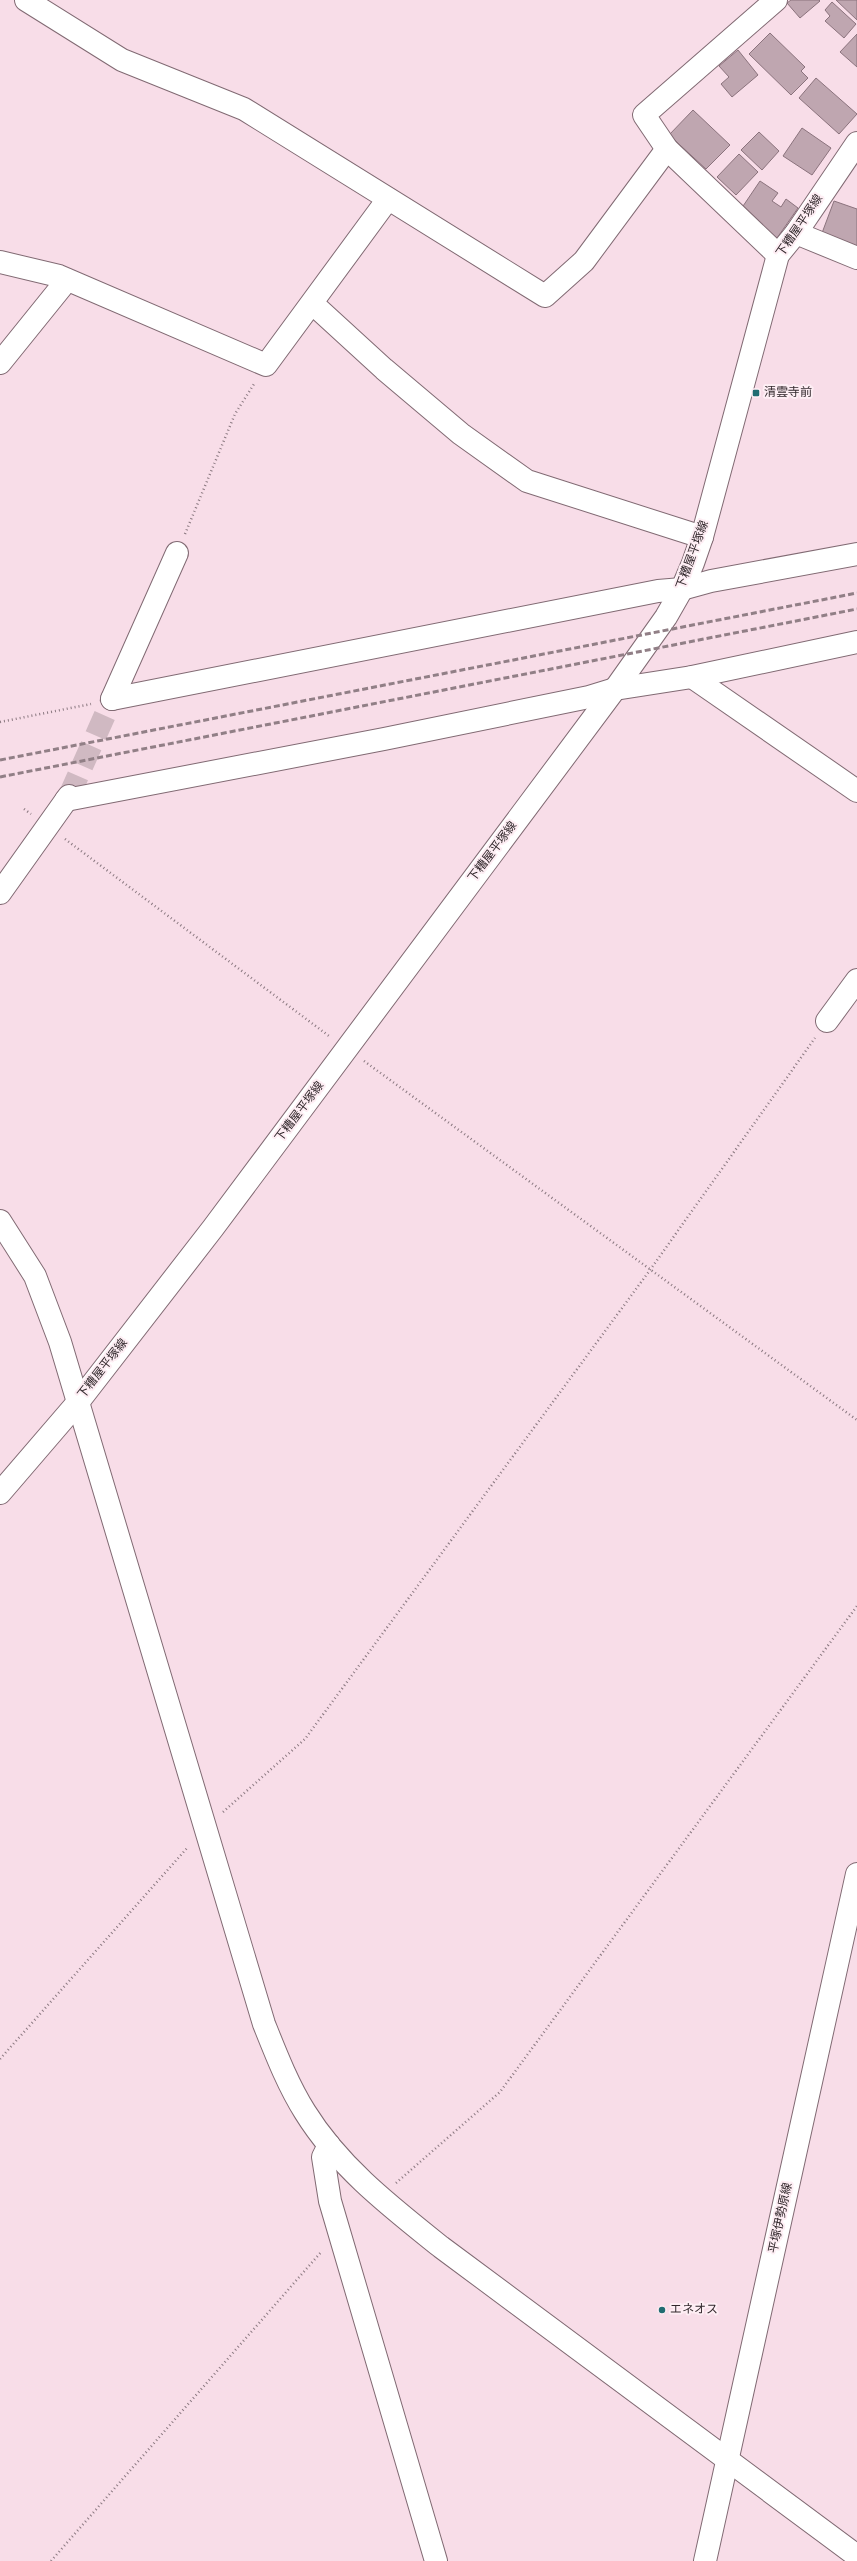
<svg xmlns="http://www.w3.org/2000/svg" width="857" height="2561" font-family="Overpass,'Noto Sans JP',sans-serif">
<style>
.building{fill:#bfa6b0;stroke:#8b737d}
.lines{fill:none;stroke-linecap:round;stroke-linejoin:round}
.minor-tunnel{stroke:#d0b9c2;stroke-width:22;stroke-dasharray:22 11;stroke-linecap:butt}
.minor-casing{stroke:#816a73;stroke-width:24}
.major-casing{stroke:#816a73;stroke-width:24}
.path{stroke:#8b7981;stroke-width:2.5;stroke-dasharray:1 3;stroke-linecap:butt}
.minor{stroke:#fff;stroke-width:22}
.major{stroke:#fff;stroke-width:22}
.rail{stroke:#917f86;stroke-width:3;stroke-dasharray:6 3;stroke-linecap:butt}
.poi-dot{fill:#206c71;stroke:#feeef4;stroke-width:1.5}
.labels{text-anchor:middle;dominant-baseline:central;stroke-width:4;stroke-linejoin:round;paint-order:stroke}
.street-label{font-size:12px;fill:#32282c;stroke:#feeef4}
.poi-label{font-size:12px;fill:#32282c;stroke:#feeef4;text-anchor:start}
</style>
<rect width="100%" height="100%" fill="#f8dde8"/>
<g class="building">
<path d="M791,0H819L820,1L800,18L787,3Z"/>
<path d="M836,0H857V20Z"/>
<path d="M832,2L856,24L844,38L825,21L830,16L825,10Z"/>
<path d="M770,33L805,67L801,71L808,78L791,95L749,54Z"/>
<path d="M857,34V67L840,52Z"/>
<path d="M738,50L758,75L732,97L721,84L729,77L719,66Z"/>
<path d="M816,78L857,114L839,134L799,98Z"/>
<path d="M693,110L730,145L706,169L669,135Z"/>
<path d="M802,128L831,148L812,175L783,156Z"/>
<path d="M759,132L779,151L762,170L741,150Z"/>
<path d="M739,154L758,172L736,195L717,177Z"/>
<path d="M760,181L778,193L772,201L781,207L786,199L798,208L777,238L739,212Z"/>
<path d="M834,201L857,209V246L822,233Z"/>
</g>
<g class="lines">
<path class="minor-tunnel" d="M69,796L112,699"/>
<g class="minor-casing">
<g id="minor">
<path d="M26,0L122,60L244,109L545,296L584,261L667,149"/>
<path d="M776,0L644,115L667,149L778,255"/>
<path d="M796,233L857,258"/>
<path d="M0,262L59,276L266,365L388,199"/>
<path d="M313,304L384,369L461,434L527,481L702,537"/>
<path d="M0,363L67,280"/>
<path d="M692,677L857,791"/>
<path d="M112,699L658,591L682,589L711,581L857,554"/>
<path d="M112,699L177,553"/>
<path d="M66,800L384,739L589,697L615,689L692,677L857,642"/>
<path d="M0,893L69,796"/>
<path d="M827,1021L857,980"/>
<path d="M0,1221L35,1276L60,1342L264,2024C276,2054 288,2085 305,2112C339,2167 391,2207 441,2247L857,2556"/>
<path d="M329,2145L323,2157L330,2201L436,2561"/>
</g>
</g>
<g class="major-casing">
<g id="major">
<path d="M0,1493L79,1401L213,1228L615,689L666,617L682,589L693,563L702,537L778,255L796,233L857,143"/>
<path d="M705,2561L857,1874"/>
</g>
</g>
<g class="path">
<path d="M185,534L235,414L254,384"/>
<path d="M0,722L91,704"/>
<path d="M24,809L31,814"/>
<path d="M65,839L329,1036"/>
<path d="M364,1061L857,1420"/>
<path d="M223,1812L305,1739L650,1270L815,1038"/>
<path d="M0,2059L188,1847"/>
<path d="M396,2183L500,2092L857,1606"/>
<path d="M51,2561L322,2251"/>
</g>
<use href="#minor" class="minor"/>
<use href="#major" class="major"/>
<g class="rail">
<path d="M0,760L857,593"/>
<path d="M0,777L857,609"/>
</g>
</g>
<g class="poi-dot">
<rect x="752" y="389" width="8" height="8" rx="2"/>
<circle cx="662" cy="2310" r="4"/>
</g>
<g class="labels">
<g class="street-label">
<text transform="translate(800 226) rotate(-56)">下糟屋平塚線</text>
<text transform="translate(693 555) rotate(-70)">下糟屋平塚線</text>
<text transform="translate(493 852) rotate(-53)">下糟屋平塚線</text>
<text transform="translate(300 1112) rotate(-53)">下糟屋平塚線</text>
<text transform="translate(103 1369) rotate(-52)">下糟屋平塚線</text>
<text transform="translate(781 2218) rotate(-78)">平塚伊勢原線</text>
</g>
<g class="poi-label">
<text x="764" y="393">清雲寺前</text>
<text x="670" y="2310">エネオス</text>
</g>
</g>
</svg>
